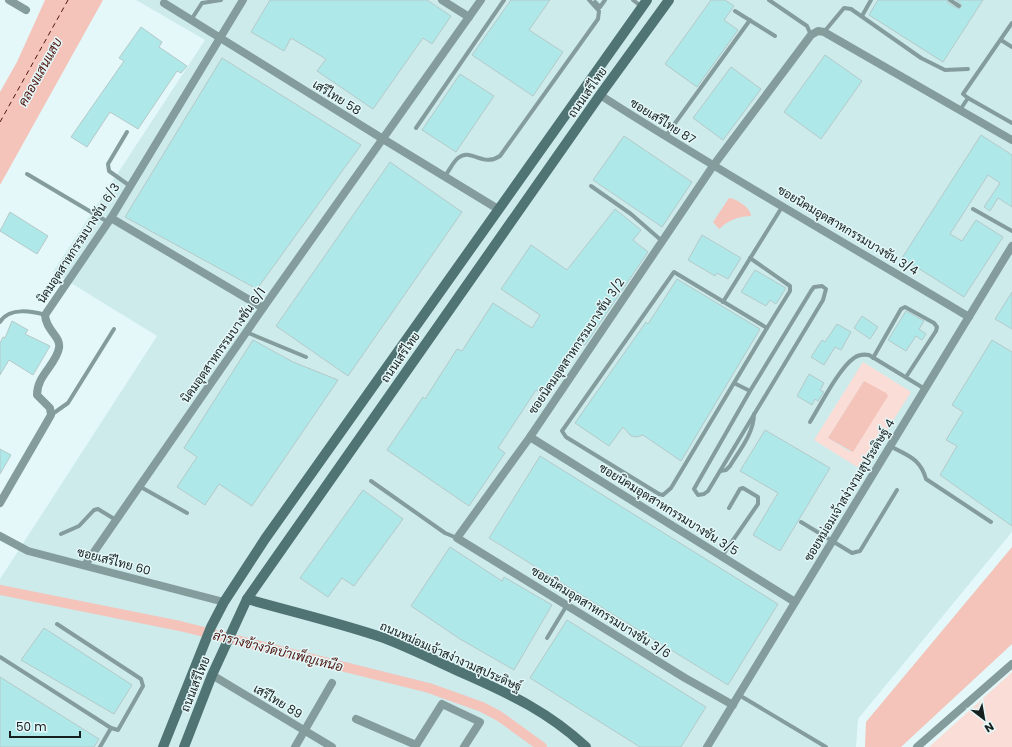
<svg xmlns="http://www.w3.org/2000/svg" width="1012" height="747" font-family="Poppins,Sarabun,sans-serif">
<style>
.built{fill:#ceebec}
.green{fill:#fbddd7;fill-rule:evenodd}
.water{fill:#f4c3ba}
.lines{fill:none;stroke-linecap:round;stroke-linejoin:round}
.canal{stroke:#f4c3ba;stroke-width:10}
.ferry{stroke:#50160f;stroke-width:1;stroke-dasharray:5 4;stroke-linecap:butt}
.building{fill:#afe8e9;stroke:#b5c9c9}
.lane{stroke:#859c9d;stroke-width:4}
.street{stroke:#859c9d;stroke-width:8}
.secondary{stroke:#507374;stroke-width:10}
.labels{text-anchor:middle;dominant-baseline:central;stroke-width:3;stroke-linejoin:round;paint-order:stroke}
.street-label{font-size:12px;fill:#171e1e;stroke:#e4f8f9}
.water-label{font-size:13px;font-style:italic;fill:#50160f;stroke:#e4f8f9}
</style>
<rect width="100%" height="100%" fill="#e4f8f9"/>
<path class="built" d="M136,0H1012V532L858,719L856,747H0V579L157,336L53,272L205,40Z"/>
<g class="green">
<path d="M863,362L911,392L862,470L814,440ZM864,381L850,452L828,438Z"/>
<path d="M1012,672V747H929Z"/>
</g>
<g class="water">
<path d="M45,0H103L0,185V92L17,62Z"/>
<path d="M729,198C737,199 751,208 751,216C738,216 728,221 719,229L713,222Z"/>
<path d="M864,381L886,393L888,396L853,452L828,438Z"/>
<path d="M1012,547V644L901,747H865L866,722Z"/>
</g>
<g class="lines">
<path class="canal" d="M0,590L180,626L429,688L482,707L499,716L542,747"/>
<path class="ferry" d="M0,122L68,0"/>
</g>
<g class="building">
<path d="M270,0H427L451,16L432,44L423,38L373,109L317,71L326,59L291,38L284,51L251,32Z"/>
<path d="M511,0H550L529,30L563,52L533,96L472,55Z"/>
<path d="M711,0H725L734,6L724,20L738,30L697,87L665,64Z"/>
<path d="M878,0H947L948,3L959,9L962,5L956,0H983L943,62L869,15Z"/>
<path d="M141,27L162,42L159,47L187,66L181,73L177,71L138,129L110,112L87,147L71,137L124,61L119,58Z"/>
<path d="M825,55L862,81L821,139L784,112Z"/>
<path d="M222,58L361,145L257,289L125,217Z"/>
<path d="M731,67L761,89L723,140L693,118Z"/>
<path d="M460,74L494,96L456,152L422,130Z"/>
<path d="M981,135L1012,155V207L998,198L990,211L984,207L1000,183L988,175L950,234L962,241L976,220L1003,237L964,297L902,258Z"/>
<path d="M624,136L692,182L662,227L593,180Z"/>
<path d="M390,162L462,212L348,376L276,326Z"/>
<path d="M615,209L641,230L633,240L648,252L585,345L580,342L545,396L536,390L498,448L505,453L469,506L387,450L423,397L425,399L457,349L462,351L493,303L532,328L540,315L501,289L531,245L567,270Z"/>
<path d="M10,212L48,236L37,254L0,231Z"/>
<path d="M702,235L741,258L728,279L717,273L715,276L688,260Z"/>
<path d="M755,270L786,288L776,304L770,300L766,306L741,292Z"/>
<path d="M677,279L760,329L681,461L643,435L637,437L631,436L623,427L609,446L575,423L646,322L648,324Z"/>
<path d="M1012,292V329L995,319Z"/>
<path d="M906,311L924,321L919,329L926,334L922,340L916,336L906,351L888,340Z"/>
<path d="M862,316L878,327L870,339L854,328Z"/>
<path d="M12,321L28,330L25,334L50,346L33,375L9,360L0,375V343L3,337L5,338Z"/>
<path d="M837,324L851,332L841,350L835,347L824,365L811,357L822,340L825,342Z"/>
<path d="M253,340L293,362L338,380L252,506L219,484L205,505L177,487L197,457L184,448Z"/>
<path d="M992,340L1012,352V526L940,475L957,446L946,440L963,412L952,405Z"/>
<path d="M809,374L824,383L820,390L824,392L818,401L815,399L812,405L797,396Z"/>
<path d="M765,430L830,468L780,551L753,535L778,493L740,471Z"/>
<path d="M0,449L11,455L0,474Z"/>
<path d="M540,456L778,604L728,685L489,538Z"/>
<path d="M363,490L403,519L354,586L342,578L328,597L300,578Z"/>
<path d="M450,547L502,581L504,577L552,605L514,670L460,639L411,606Z"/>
<path d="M567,620L706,707L681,747H640L530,678Z"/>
<path d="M44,628L132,685L114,714L21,660Z"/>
<path d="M0,677L99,739L94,747H0Z"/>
</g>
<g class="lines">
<g class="lane">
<path d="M633,0L642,7"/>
<path d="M769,0L807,26L811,35"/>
<path d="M950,0L959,6"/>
<path d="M595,2L600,7L605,0"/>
<path d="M735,11L775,36"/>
<path d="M862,16L871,0"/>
<path d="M191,20L202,3L221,0"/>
<path d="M824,32L844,8L851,9L921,58L945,70L968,69"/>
<path d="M1001,40L1012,47"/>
<path d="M968,98L1012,123"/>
<path d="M960,110L968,98L963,94L1012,23"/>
<path d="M416,128L504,0"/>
<path d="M127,132L108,164L109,171L130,186"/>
<path d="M665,137L750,20"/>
<path d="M27,174L108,222"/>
<path d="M445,176C449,171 453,162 458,158C471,147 482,168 500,156L598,19L599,11L589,0"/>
<path d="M591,186L631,214L662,241"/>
<path d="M973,209L1012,231"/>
<path d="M750,258L790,286V291L767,328"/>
<path d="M674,272L767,328L671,488L663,495L659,494L566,437L562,431Z"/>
<path d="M723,302L782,207"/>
<path d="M0,322C9,307 32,311 45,315"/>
<path d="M246,332L306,357"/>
<path d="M873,358L901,309L905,307L934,323L937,327L936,331L906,377"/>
<path d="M734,383L750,391L811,291L814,287L822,286L826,289L823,300L708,491L704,494L698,495L694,489L750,391"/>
<path d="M51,415L68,403L114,329"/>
<path d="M810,422C820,406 839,368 854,358C858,355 863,354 869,355L925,389"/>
<path d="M890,446C908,456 920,458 926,479L991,522"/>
<path d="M720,471L726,470L730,466C739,451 754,433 754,414"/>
<path d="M371,481L445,533L457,538"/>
<path d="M139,486L187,513"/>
<path d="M801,522L852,553L860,551L897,490"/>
<path d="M61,534L79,526L94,510L98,509L116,520"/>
<path d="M722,556L758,504V497L743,488L740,489L729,508"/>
<path d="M547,638L567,605"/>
<path d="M0,657L111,728L118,730L143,686L141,679L57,624"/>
<path d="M739,695L826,747"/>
<path d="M100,747L111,728"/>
</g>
<g class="street">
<path d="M9,0L26,10"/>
<path d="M442,0L469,17"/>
<path d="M164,3L383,139L498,209"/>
<path d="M600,95C721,173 846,243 969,317"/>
<path d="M111,218L263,308"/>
<path d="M530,437L795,602"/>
<path d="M0,503L51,415L50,408L37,395C37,375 56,365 59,348C61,336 46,331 45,315L111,218L243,0"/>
<path d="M0,536L28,551L224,602"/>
<path d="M85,565L263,308L481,0"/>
<path d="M212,675L332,747"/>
<path d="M733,705L685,678L457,538L530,437L713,166L811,35L818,31L824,32L1012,140"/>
<path d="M356,719L416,745"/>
<path d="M295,747L332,683"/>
<path d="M415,747L442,704L480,722L464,747"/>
<path d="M707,747L1012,246"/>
<path d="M917,747L1012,664"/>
</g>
<g class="secondary">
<path d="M247,599C293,612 340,623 384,638C413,649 440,663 467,675C512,695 550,713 586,747"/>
<path d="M163,747L211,627L224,602L265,539L647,0"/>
<path d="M184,747L212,675L247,599L600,95L669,0"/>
</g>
</g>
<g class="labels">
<g class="street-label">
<text transform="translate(587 92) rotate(-55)">ถนนเสรีไทย</text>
<text transform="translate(337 97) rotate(32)">เสรีไทย 58</text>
<text transform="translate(663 121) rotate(32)">ซอยเสรีไทย 87</text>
<text transform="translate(848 230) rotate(31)">ซอยนิคมอุตสาหกรรมบางชัน 3/4</text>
<text transform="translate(78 243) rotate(-57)">นิคมอุตสาหกรรมบางชัน 6/3</text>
<text transform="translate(223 345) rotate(-55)">นิคมอุตสาหกรรมบางชัน 6/1</text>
<text transform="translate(576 346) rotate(-56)">ซอยนิคมอุตสาหกรรมบางชัน 3/2</text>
<text transform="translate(400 357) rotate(-55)">ถนนเสรีไทย</text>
<text transform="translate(849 490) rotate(-59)">ซอยหม่อมเจ้าสง่างามสุประดิษฐ์ 4</text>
<text transform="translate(669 509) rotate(32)">ซอยนิคมอุตสาหกรรมบางชัน 3/5</text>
<text transform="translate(114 561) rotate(15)">ซอยเสรีไทย 60</text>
<text transform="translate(601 612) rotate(32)">ซอยนิคมอุตสาหกรรมบางชัน 3/6</text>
<text transform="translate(451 656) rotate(24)">ถนนหม่อมเจ้าสง่างามสุประดิษฐ์</text>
<text transform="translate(195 684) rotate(-68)">ถนนเสรีไทย</text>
<text transform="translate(278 701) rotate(31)">เสรีไทย 89</text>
</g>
<g class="water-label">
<text transform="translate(40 72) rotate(-61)">คลองแสนแสบ</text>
<text transform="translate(278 651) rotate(14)">ลำรางข้างวัดบำเพ็ญเหนือ</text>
</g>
</g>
<g transform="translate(984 719) rotate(149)" stroke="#e4f8f9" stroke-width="3" paint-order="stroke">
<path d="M0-3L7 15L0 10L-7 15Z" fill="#171e1e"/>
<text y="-6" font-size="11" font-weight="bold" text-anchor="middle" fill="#171e1e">N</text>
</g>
<path d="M10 731v6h70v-6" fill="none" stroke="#171e1e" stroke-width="2"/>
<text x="16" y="731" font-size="12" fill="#171e1e" stroke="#e4f8f9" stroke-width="3" paint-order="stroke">50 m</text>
</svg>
